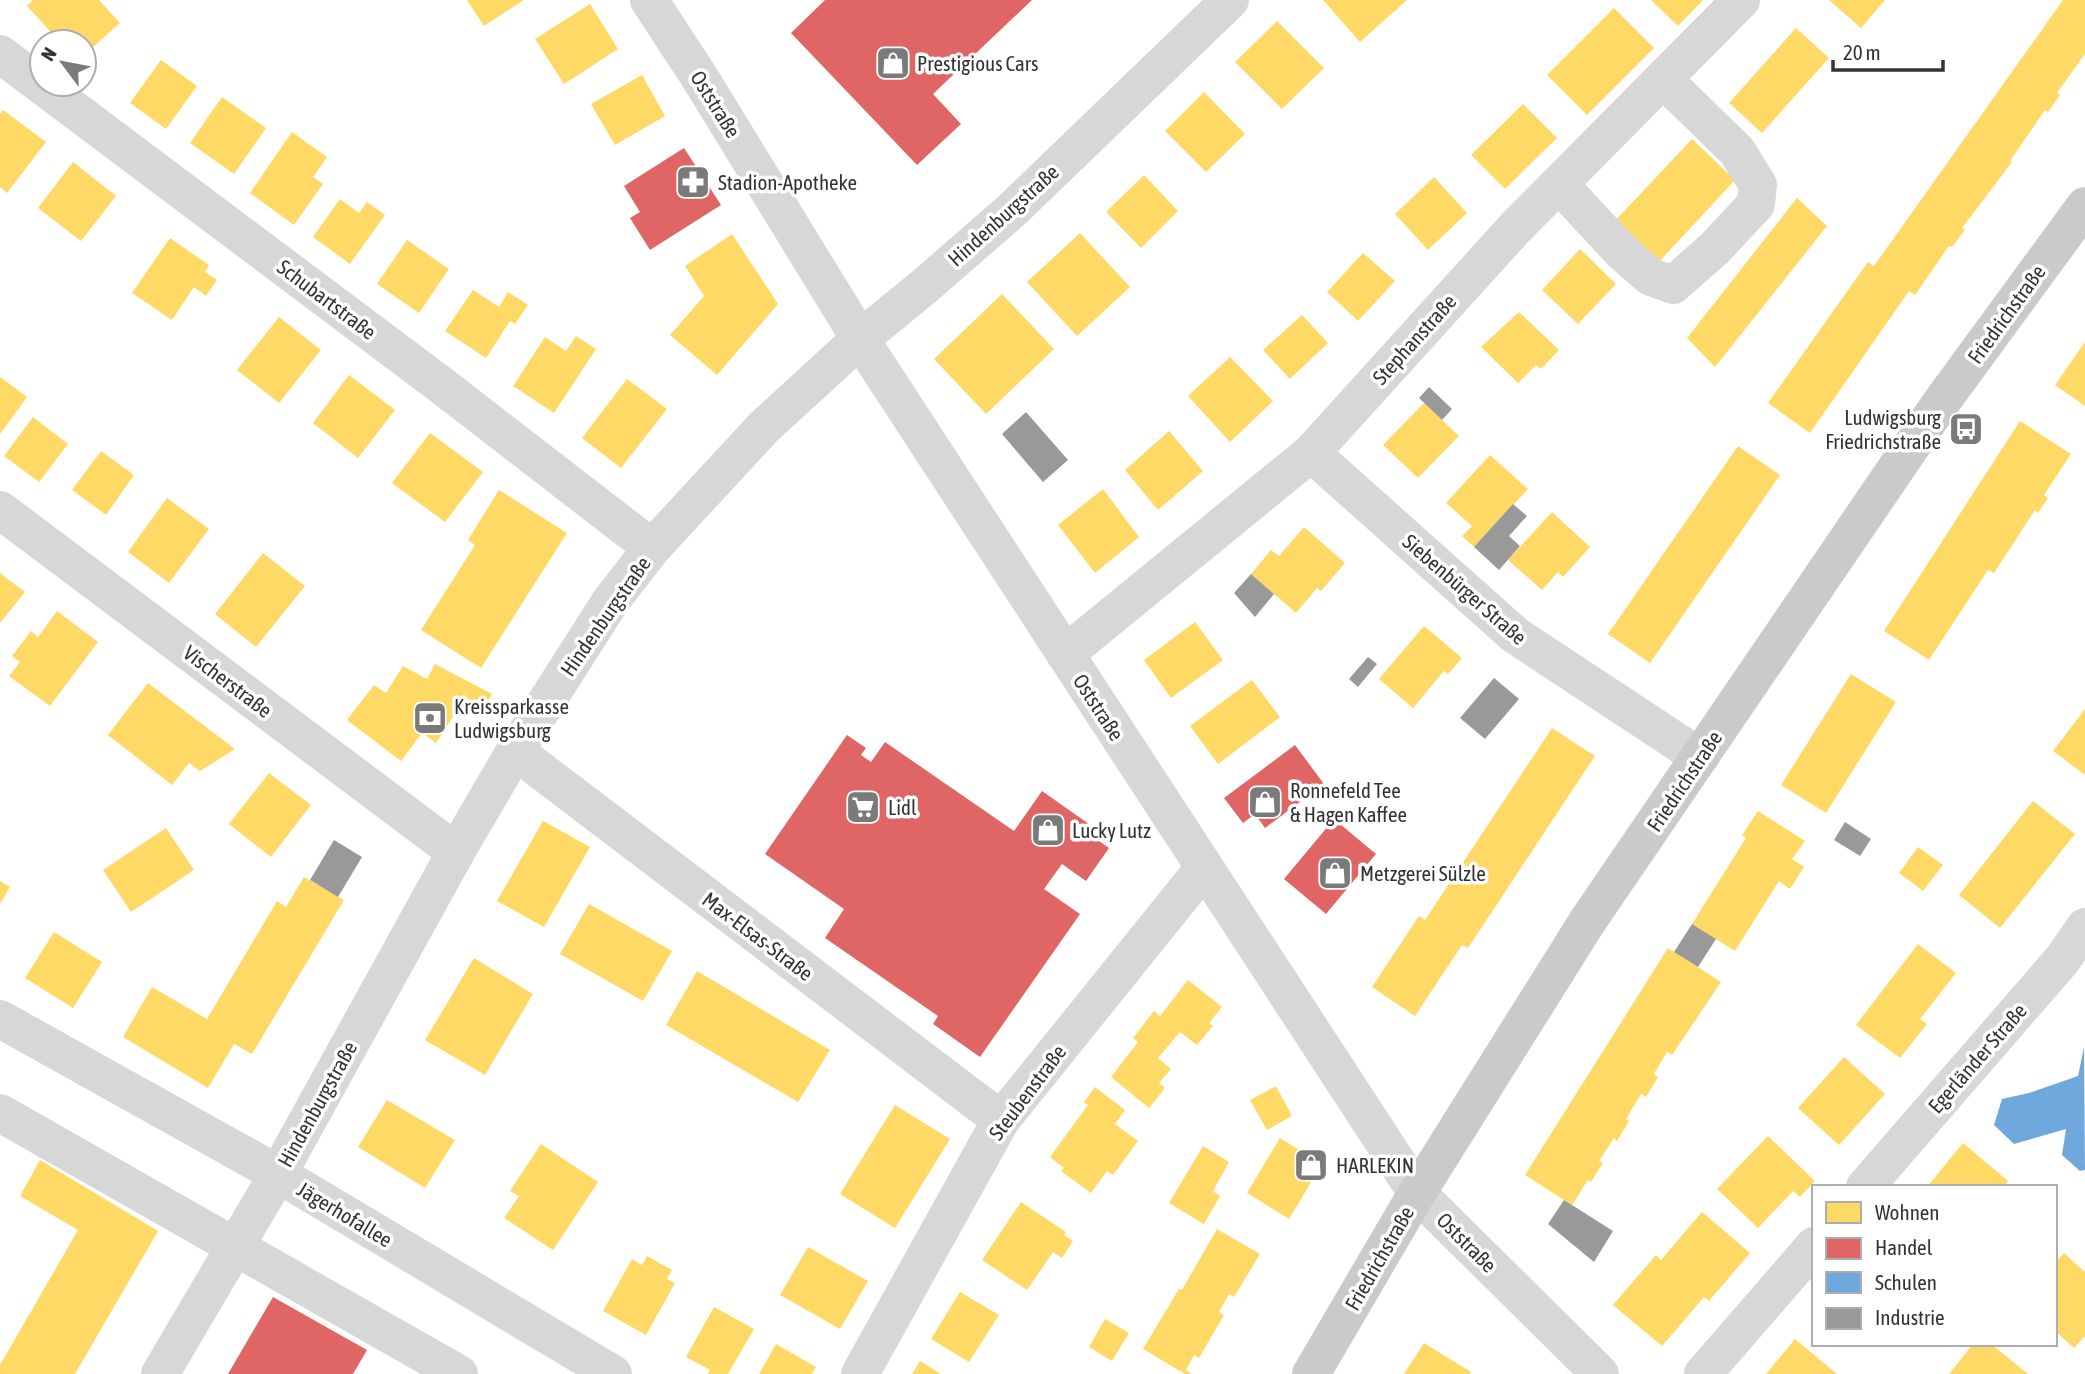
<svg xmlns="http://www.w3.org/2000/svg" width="2085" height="1374" font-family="'Asap Condensed',sans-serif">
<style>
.homes{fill:#ffd966}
.shops{fill:#e06666}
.schools{fill:#6fa8dc}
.industry{fill:#999}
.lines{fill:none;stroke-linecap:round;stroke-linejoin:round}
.minor{stroke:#d7d7d7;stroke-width:38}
.major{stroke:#cacaca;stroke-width:38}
.labels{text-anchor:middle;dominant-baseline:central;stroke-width:7;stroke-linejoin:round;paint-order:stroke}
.poi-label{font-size:21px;fill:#333;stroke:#fff;text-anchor:start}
.street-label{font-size:21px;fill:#333;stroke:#fff}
</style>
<rect width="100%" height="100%" fill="#fff"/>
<g class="homes">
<path d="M33,0H99L120,23L84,55V42H60L27,6Z"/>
<path d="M467,0H524L484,26Z"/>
<path d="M1323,0H1407L1360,42Z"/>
<path d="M1651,0H1703L1678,26Z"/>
<path d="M1829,0H1885L1861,28Z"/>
<path d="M2063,0H2085V54L2057,93L2060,95L2048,112L2045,110L2010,161L2012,162L1962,228L1965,230L1952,247L1949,246L1915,295L1909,291L1810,433L1768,403L1868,262L1874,266Z"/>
<path d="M590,4L618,49L564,84L535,39Z"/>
<path d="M1614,8L1654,48L1587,115L1547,75Z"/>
<path d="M1277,21L1324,68L1282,109L1235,62Z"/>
<path d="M1796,28L1829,58L1762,133L1729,103Z"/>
<path d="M161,60L197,86L166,129L130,103Z"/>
<path d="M642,75L665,116L615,145L591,104Z"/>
<path d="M1204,92L1245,134L1206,172L1165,131Z"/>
<path d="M222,97L266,128L234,174L190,143Z"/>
<path d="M1523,104L1557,138L1505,189L1471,155Z"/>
<path d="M3,110L46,142L7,193L0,187V114Z"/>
<path d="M292,132L327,157L313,177L323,184L294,225L250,193Z"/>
<path d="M1692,139L1735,180L1657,264L1613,223Z"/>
<path d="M73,162L116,196L81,241L38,208Z"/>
<path d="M1144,175L1178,211L1141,248L1106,212Z"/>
<path d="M1434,177L1467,213L1428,250L1395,214Z"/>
<path d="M1797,198L1827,226L1715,367L1687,338Z"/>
<path d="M340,199L359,213L367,202L385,215L350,264L313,237Z"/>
<path d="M1080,233L1130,287L1077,336L1027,282Z"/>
<path d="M732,234L778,304L717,375L670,335L704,296L685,266Z"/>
<path d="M170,238L209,265L205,272L217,280L206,296L194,287L172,320L132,293Z"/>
<path d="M407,240L449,269L419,313L377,284Z"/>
<path d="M1580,249L1616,284L1578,324L1542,290Z"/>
<path d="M1363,253L1395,281L1358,321L1327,292Z"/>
<path d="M473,290L499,307L508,292L528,305L515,324L510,321L486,358L445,331Z"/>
<path d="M1002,294L1054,349L986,414L934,359Z"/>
<path d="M1519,312L1559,350L1541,369L1536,365L1518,383L1481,347Z"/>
<path d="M1302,315L1328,343L1290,379L1263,350Z"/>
<path d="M279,317L321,350L279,403L237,370Z"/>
<path d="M576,336L596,349L554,413L513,386L545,337L566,351Z"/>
<path d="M2085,342V406L2055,385Z"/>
<path d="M1230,357L1273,401L1230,442L1188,396Z"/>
<path d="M349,375L395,410L358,458L313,423Z"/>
<path d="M0,377L27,397L0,434Z"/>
<path d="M627,379L667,409L621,468L582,438Z"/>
<path d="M1424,403L1459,436L1418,478L1383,445Z"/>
<path d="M33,417L68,444L39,482L4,456Z"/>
<path d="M2020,421L2071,454L2044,495L2048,498L2038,513L2035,510L1994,573L1988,570L1929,660L1884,631Z"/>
<path d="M1169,431L1203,471L1158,510L1125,470Z"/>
<path d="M430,433L483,472L445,522L392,483Z"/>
<path d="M1738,446L1780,475L1650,663L1608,634Z"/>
<path d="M101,451L134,475L106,515L72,490Z"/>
<path d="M1490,455L1528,489L1474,547L1462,536L1472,526L1446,503Z"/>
<path d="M1103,489L1139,537L1095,573L1058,525Z"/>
<path d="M499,490L567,533L481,668L421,630L475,545L468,540Z"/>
<path d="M167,498L209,529L169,583L128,552Z"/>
<path d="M1552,512L1590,547L1563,577L1558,572L1542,590L1508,560Z"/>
<path d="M1304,527L1345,563L1321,591L1317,588L1296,613L1251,574L1271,550L1279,556Z"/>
<path d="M263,553L305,586L256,647L215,614Z"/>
<path d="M0,573L25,592L0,623Z"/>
<path d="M57,611L98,642L50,706L9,676L20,662L12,656L31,631L38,637Z"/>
<path d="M1195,622L1223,660L1171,698L1144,660Z"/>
<path d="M1424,626L1462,658L1448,674L1444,671L1413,708L1379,679Z"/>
<path d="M435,664L492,694L484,709L465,698L436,743L422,733L401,761L347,720L374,685L386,693L403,666L427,679Z"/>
<path d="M1851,674L1896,702L1826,813L1781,785Z"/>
<path d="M1252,680L1280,717L1218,764L1190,726Z"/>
<path d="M148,683L235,749L200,771L189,763L172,785L108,735Z"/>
<path d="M2085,709V775L2053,751Z"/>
<path d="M1552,728L1595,756L1468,948L1462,945L1415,1016L1372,987L1419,916L1425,920Z"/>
<path d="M269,773L311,805L271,857L229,824Z"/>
<path d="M2033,801L2075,834L2000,928L1959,895Z"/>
<path d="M1758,811L1805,841L1792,859L1804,867L1790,889L1779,881L1735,951L1692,924L1746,838L1742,835Z"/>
<path d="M543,821L590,847L544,927L497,901Z"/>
<path d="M166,828L194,870L131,912L103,870Z"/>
<path d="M1918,847L1943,865L1923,891L1899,873Z"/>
<path d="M304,877L344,900L252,1054L234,1044L208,1088L123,1037L152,987L207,1019L277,901L286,907Z"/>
<path d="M0,881L10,887L0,904Z"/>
<path d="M589,904L672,951L643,1001L560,954Z"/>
<path d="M54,932L102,962L73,1008L25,978Z"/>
<path d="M1918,944L1956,973L1920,1019L1927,1024L1900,1058L1856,1025Z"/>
<path d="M1668,948L1721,982L1672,1055L1667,1052L1654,1074L1658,1077L1646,1097L1641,1094L1626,1119L1629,1121L1617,1141L1614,1138L1599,1161L1603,1163L1591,1182L1588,1180L1572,1205L1525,1175Z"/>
<path d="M474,958L533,994L485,1075L425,1040Z"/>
<path d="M697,971L830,1050L798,1102L666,1025Z"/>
<path d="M1188,980L1222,1007L1209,1023L1213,1026L1197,1045L1180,1032L1158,1058L1171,1069L1159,1083L1165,1088L1149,1108L1111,1077L1138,1042L1133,1038L1154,1011L1160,1016Z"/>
<path d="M1844,1057L1885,1094L1839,1145L1798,1108Z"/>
<path d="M1276,1086L1292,1116L1267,1130L1250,1100Z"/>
<path d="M1095,1087L1125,1110L1115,1124L1138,1141L1113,1175L1107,1171L1091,1193L1061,1171L1064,1168L1050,1157L1088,1105L1084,1102Z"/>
<path d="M387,1100L455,1140L425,1188L358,1147Z"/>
<path d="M895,1105L950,1139L895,1228L840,1194Z"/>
<path d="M1768,1136L1815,1181L1800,1197L1793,1191L1758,1228L1717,1189Z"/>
<path d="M1280,1138L1322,1164L1289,1219L1247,1193Z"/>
<path d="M1963,1143L2008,1181L2004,1187H1927Z"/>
<path d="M541,1144L598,1182L553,1250L504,1218L519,1196L510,1191Z"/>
<path d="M1203,1146L1229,1162L1213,1191L1220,1196L1204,1224L1169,1203Z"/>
<path d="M40,1160L158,1231L75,1374H0V1365L78,1230L20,1196Z"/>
<path d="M1021,1202L1066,1232L1064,1235L1073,1241L1062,1258L1053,1252L1027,1290L982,1260Z"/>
<path d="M1702,1212L1750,1253L1709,1301L1704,1297L1662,1346L1613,1305L1656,1255L1661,1260Z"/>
<path d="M1217,1229L1260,1254L1234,1297L1229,1294L1219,1312L1224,1315L1199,1358L1194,1355L1186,1370L1192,1374H1185L1143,1349L1179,1289L1182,1290Z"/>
<path d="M808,1247L868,1281L840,1329L780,1295Z"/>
<path d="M2064,1253L2085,1272V1336L2074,1348L2055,1331V1263Z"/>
<path d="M647,1256L672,1270L667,1279L675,1283L646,1335L603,1311L632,1259L642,1265Z"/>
<path d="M960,1292L999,1315L969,1362L931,1339Z"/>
<path d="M714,1307L754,1329L728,1374H708L710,1370L686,1357Z"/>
<path d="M1105,1319L1129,1333L1112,1361L1089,1347Z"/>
<path d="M1795,1339L1837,1374H1766Z"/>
<path d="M1424,1343L1471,1372L1470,1374H1404Z"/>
<path d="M776,1344L816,1367L812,1374H759Z"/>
<path d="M1973,1344H1991L2028,1374H1949Z"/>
<path d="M920,1361L941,1374H912Z"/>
</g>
<g class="shops">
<path d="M825,0H1032L933,94L961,124L917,165L791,33Z"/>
<path d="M684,148L721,205L650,250L630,218L640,212L624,186Z"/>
<path d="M847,735L866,748L861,755L871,762L885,742L1014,831L1042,791L1096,829L1092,836L1109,848L1086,881L1062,864L1044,889L1080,914L980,1057L933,1024L938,1016L825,938L844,909L765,854Z"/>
<path d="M1295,745L1324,784L1265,828L1255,814L1243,823L1224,798Z"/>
<path d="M1334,819L1376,854L1326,914L1284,879Z"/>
<path d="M273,1297L367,1350L353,1374H228Z"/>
</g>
<path class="schools" d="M2084,1047L2085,1170L2080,1171L2062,1155L2066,1129L2014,1144L1994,1125L2002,1099L2029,1093L2078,1076Z"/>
<g class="industry">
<path d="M1429,387L1452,409L1442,420L1419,398Z"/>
<path d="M1026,412L1068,460L1043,482L1002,434Z"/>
<path d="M1513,504L1527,516L1509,536L1520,546L1499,570L1474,547Z"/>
<path d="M1251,574L1274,594L1255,617L1234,593Z"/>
<path d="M1368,657L1377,664L1358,687L1349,679Z"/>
<path d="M1494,678L1519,699L1485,739L1460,718Z"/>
<path d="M1845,822L1871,839L1860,856L1834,840Z"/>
<path d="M334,840L362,857L338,897L310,880Z"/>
<path d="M1692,924L1716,939L1698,967L1674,952Z"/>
<path d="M1564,1200L1613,1231L1594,1262L1548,1224Z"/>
</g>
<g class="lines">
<g class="minor">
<path d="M649,0L700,78L860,339L1417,1193L1600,1374"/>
<path d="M0,54L441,385L652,548"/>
<path d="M1559,184L1622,252L1651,277L1673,285L1715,248L1756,204L1758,185L1737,151L1663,79"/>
<path d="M1311,453L1515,635L1700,757"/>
<path d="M0,510L456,852"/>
<path d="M1065,654L1311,453L1515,228L1741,0"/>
<path d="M515,751L1001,1120"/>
<path d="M0,1019L278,1174L613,1374"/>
<path d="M0,1113L459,1374"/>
<path d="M1865,1187L2062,960L2085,927"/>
<path d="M160,1374L278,1174L456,852L515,751L610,602L652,548L764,427L860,339L926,285L1012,210L1230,0"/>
<path d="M860,1374L1001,1120L1204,868"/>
<path d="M1703,1374L1814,1246"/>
</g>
<path class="major" d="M1311,1374L1417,1193L1587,922L1940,404L2085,206"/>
</g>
<defs>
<g id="shop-square" transform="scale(1.75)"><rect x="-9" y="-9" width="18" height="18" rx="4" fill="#7a7a7a" stroke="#fff"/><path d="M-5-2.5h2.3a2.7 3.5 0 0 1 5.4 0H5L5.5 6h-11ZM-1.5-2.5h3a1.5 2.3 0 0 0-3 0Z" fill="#fff"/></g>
<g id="pharmacy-square" transform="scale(1.75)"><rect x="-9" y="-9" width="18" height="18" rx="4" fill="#7a7a7a" stroke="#fff"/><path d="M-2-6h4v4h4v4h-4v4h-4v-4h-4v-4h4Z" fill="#fff"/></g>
<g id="bus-square" transform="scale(1.75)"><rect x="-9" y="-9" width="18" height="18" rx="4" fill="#7a7a7a" stroke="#fff"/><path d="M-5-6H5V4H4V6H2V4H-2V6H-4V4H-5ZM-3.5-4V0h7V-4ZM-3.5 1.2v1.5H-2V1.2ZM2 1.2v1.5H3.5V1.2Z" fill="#fff"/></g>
<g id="bank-square" transform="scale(1.75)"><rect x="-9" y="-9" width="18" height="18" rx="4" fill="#7a7a7a" stroke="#fff"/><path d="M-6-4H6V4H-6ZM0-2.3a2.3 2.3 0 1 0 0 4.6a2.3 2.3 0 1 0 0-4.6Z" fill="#fff"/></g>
<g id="supermarket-square" transform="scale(1.75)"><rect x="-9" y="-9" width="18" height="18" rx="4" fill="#7a7a7a" stroke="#fff"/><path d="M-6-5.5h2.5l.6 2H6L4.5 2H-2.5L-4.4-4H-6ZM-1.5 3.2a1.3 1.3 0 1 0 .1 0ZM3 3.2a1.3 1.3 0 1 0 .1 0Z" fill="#fff"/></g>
</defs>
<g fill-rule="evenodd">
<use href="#shop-square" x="893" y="63"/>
<use href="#pharmacy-square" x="693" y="182"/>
<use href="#bus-square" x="1966" y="429"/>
<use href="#bank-square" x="430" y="718"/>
<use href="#shop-square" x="1265" y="802"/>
<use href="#supermarket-square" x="863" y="807"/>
<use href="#shop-square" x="1048" y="830"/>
<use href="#shop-square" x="1335" y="873"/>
<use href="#shop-square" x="1311" y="1165"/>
</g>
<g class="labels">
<g class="poi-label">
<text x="917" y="63">Prestigious Cars</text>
<text x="718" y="182">Stadion-Apotheke</text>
<text x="1941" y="417" text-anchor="end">Ludwigsburg<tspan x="1941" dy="24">Friedrichstraße</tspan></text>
<text x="454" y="706">Kreissparkasse<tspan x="454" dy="24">Ludwigsburg</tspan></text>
<text x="1290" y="790">Ronnefeld Tee<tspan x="1290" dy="24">&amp; Hagen Kaffee</tspan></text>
<text x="888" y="807">Lidl</text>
<text x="1072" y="830">Lucky Lutz</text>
<text x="1360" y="873">Metzgerei Sülzle</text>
<text x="1336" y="1165">HARLEKIN</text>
</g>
<g class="street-label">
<text transform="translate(716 104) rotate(58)">Oststraße</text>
<text transform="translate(1003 215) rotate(-42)">Hindenburgstraße</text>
<text transform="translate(327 299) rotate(37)">Schubartstraße</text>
<text transform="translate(2006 314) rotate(-54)">Friedrichstraße</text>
<text transform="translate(1414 339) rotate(-48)">Stephanstraße</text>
<text transform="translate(1465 589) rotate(41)">Siebenbürger Straße</text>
<text transform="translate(605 616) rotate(-55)">Hindenburgstraße</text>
<text transform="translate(228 681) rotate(37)">Vischerstraße</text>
<text transform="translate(1099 707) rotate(57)">Oststraße</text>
<text transform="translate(1684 781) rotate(-56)">Friedrichstraße</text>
<text transform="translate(758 936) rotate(37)">Max-Elsas-Straße</text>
<text transform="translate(1977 1058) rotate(-49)">Egerländer Straße</text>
<text transform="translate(1027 1092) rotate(-53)">Steubenstraße</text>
<text transform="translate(317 1104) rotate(-61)">Hindenburgstraße</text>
<text transform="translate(345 1214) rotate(31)">Jägerhofallee</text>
<text transform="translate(1467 1242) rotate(45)">Oststraße</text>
<text transform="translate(1379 1258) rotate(-60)">Friedrichstraße</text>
</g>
</g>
<rect x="1812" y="1185" width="245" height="161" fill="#ffffff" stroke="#adadad" stroke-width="2"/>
<rect x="1826" y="1202" width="35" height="21" fill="#ffd966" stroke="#adadad" stroke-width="2"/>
<text x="1875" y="1220" font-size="21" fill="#333333">Wohnen</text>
<rect x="1826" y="1238" width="35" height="21" fill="#e06666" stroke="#adadad" stroke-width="2"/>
<text x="1875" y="1255" font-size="21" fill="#333333">Handel</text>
<rect x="1826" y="1272" width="35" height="21" fill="#6fa8dc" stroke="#adadad" stroke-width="2"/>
<text x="1875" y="1290" font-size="21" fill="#333333">Schulen</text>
<rect x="1826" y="1308" width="35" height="21" fill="#999999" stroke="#adadad" stroke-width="2"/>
<text x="1875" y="1325" font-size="21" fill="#333333">Industrie</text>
<g transform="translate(63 63) rotate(302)"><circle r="33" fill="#ffffff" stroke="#adadad" stroke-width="2"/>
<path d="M0-5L12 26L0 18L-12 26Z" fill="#7a7a7a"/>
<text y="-10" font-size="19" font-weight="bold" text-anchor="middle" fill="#333333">N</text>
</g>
<path d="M1833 60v10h110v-10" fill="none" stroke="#333333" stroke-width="3.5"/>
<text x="1843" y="60" font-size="21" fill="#333333" stroke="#ffffff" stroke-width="5" paint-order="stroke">20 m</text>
</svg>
